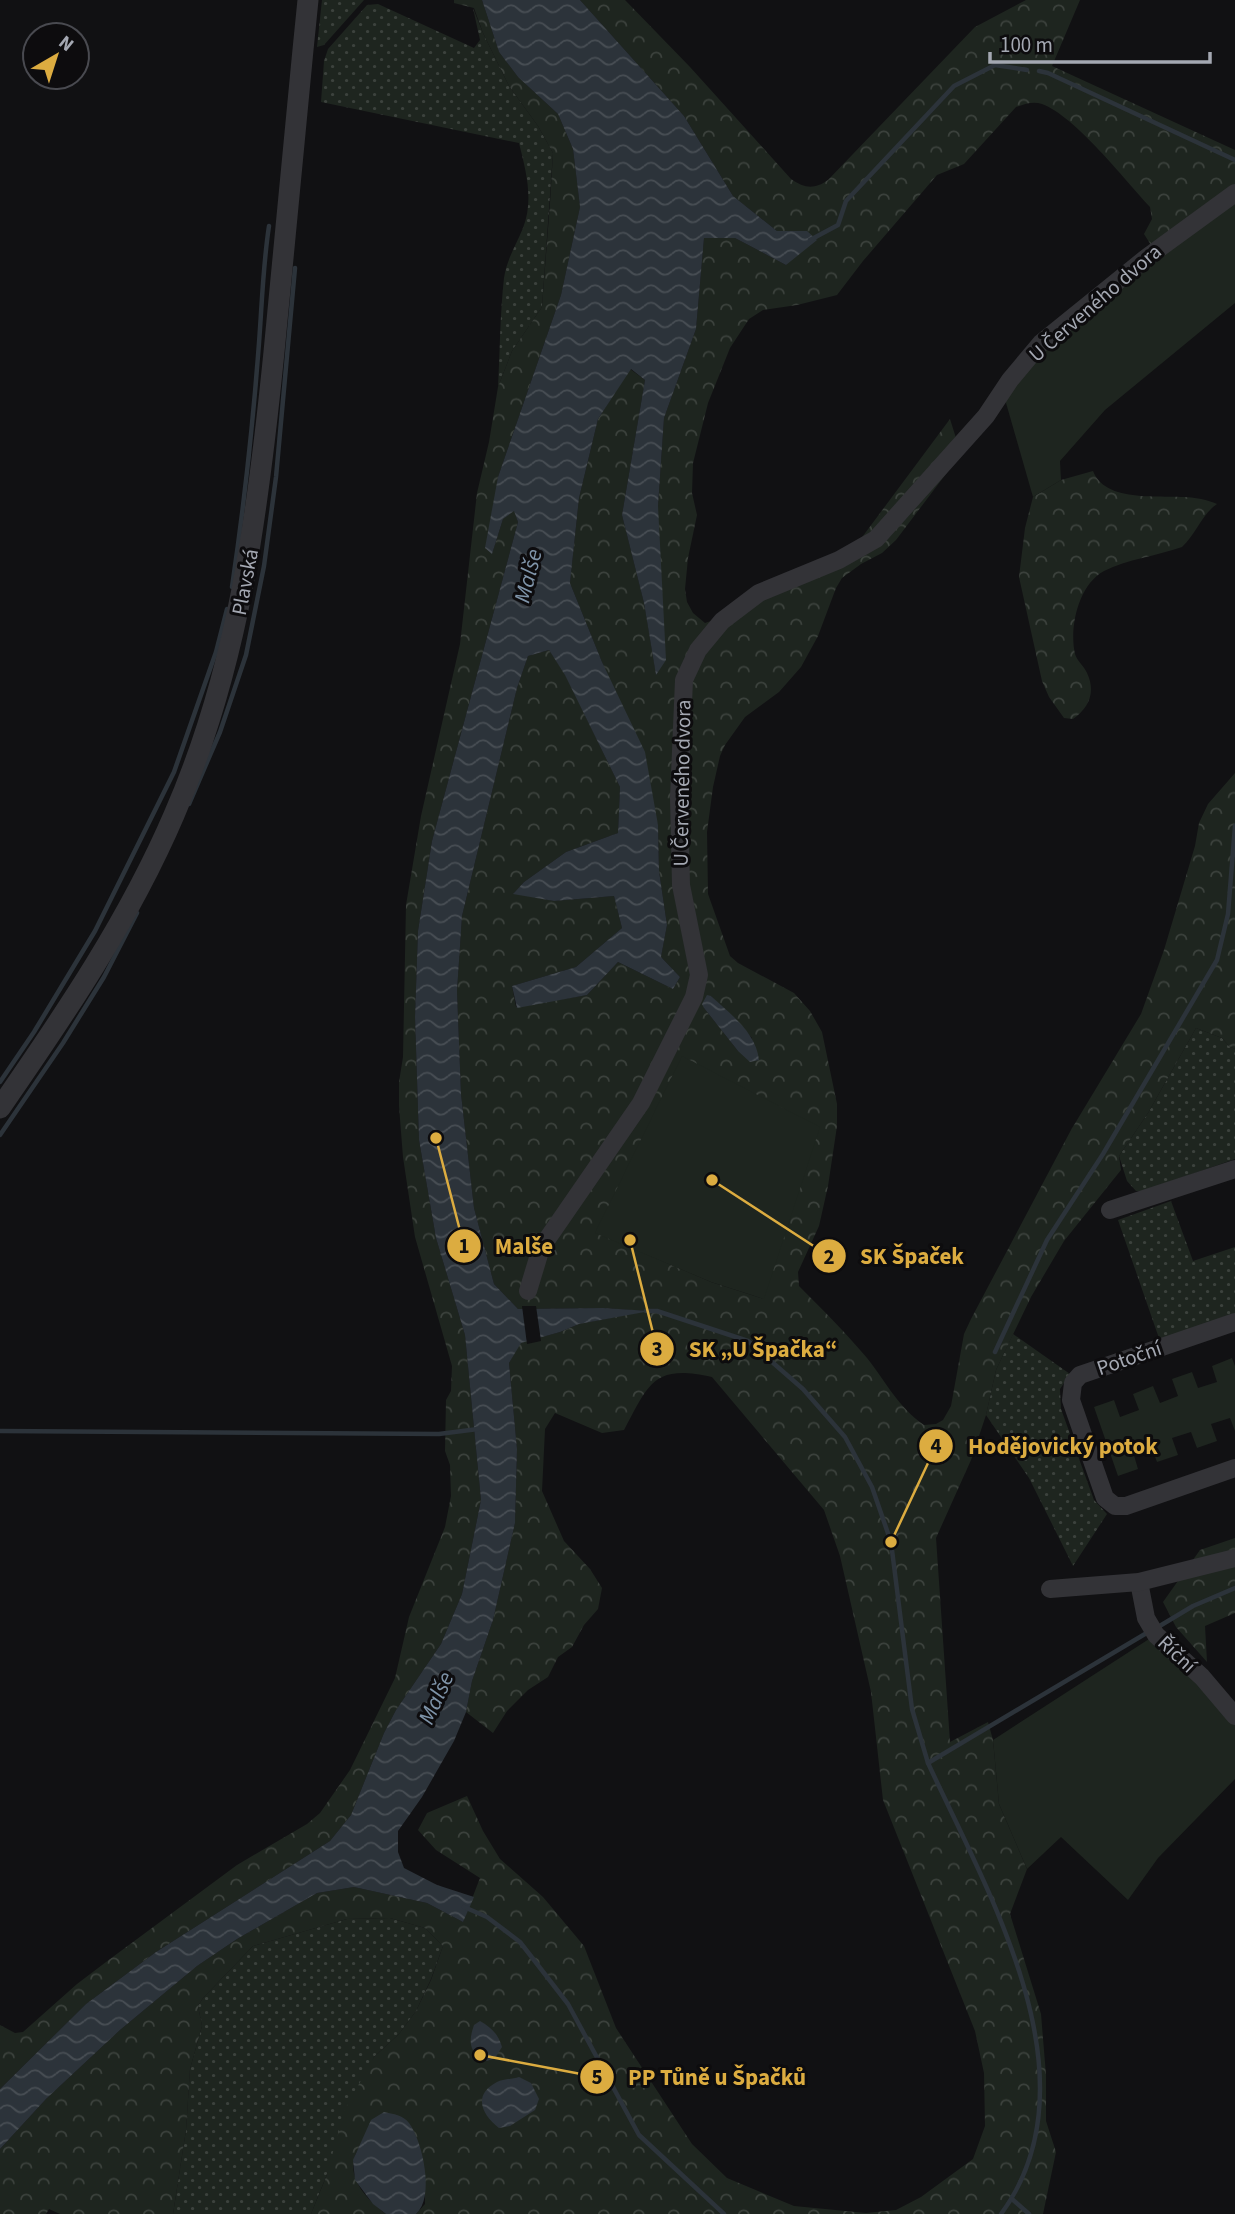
<svg xmlns="http://www.w3.org/2000/svg" width="1235" height="2214" font-family="'Source Sans 3',sans-serif">
<style>
.grass{fill:url(#grass-dots)}
.forest{fill:url(#forest-crowns);fill-rule:evenodd}
.garden{fill:#1e251f}
.water{fill:url(#water-waves)}
.pier{fill:#111113}
.lines{fill:none;stroke-linecap:round;stroke-linejoin:round}
.stream{stroke:#2c333a;stroke-width:4.5}
.minor{stroke:#333337;stroke-width:18}
.tertiary{stroke:#333337;stroke-width:21}
.labels{text-anchor:middle;dominant-baseline:central;stroke-width:6;stroke-linejoin:round;paint-order:stroke}
.street-label{font-size:21px;fill:#a4a8b2;stroke:#0d0c0e}
.water-label{font-size:23px;font-style:italic;fill:#7f94a9;stroke:#0d0c0e}
.leader{fill:none;stroke:#dcac40;stroke-width:2.5}
.callout-dot{fill:#dcac40;stroke:#0d0c0e;stroke-width:2.5}
.mark-label{font-size:21px;text-anchor:middle;font-weight:bold;fill:#111}
.callout-label{font-size:23px;text-anchor:middle;font-weight:bold;fill:#dcac40;stroke:#0d0c0e;stroke-width:6;stroke-linejoin:round;paint-order:stroke}
</style>
<defs>
<pattern id="grass-dots" width="8" height="8" patternUnits="userSpaceOnUse" patternTransform="scale(1.75)"><rect width="8" height="8" fill="#1e251f"/><path d="M2 2h.1M6 6h.1" fill="none" stroke="#3c423d" stroke-width="1.8" stroke-linecap="round"/></pattern>
<pattern id="forest-crowns" width="20" height="18" patternUnits="userSpaceOnUse" patternTransform="scale(1.75)"><rect width="20" height="18" fill="#1e251f"/><path d="M2 6a3 3 0 1 1 6 0M12 15a3 3 0 1 1 6 0" fill="none" stroke="#3c423d"/></pattern>
<pattern id="water-waves" width="16" height="10" patternUnits="userSpaceOnUse" patternTransform="scale(1.75)"><rect width="16" height="10" fill="#2c333a"/><path d="M0 5q4-4 8 0t8 0" fill="none" stroke="#484e54"/></pattern>
</defs>
<rect width="100%" height="100%" fill="#111113"/>
<g class="grass">
<path d="M322,0H364L324,45L317,47Z"/>
<path d="M378,4L474,48L480,40L473,8L483,33L509,86L538,126L553,153L542,307L512,351L498,387C500,351 500,314 504,278C507,259 516,245 523,228C534,200 526,171 519,143L321,102L324,61L328,49L367,5Z"/>
<path d="M1196,1028L1222,1038L1229,1046L1235,1049V1159L1144,1191H1136L1127,1181L1119,1156L1148,1113Z"/>
<path d="M1171,1201L1193,1261L1235,1247V1314L1160,1341L1118,1220Z"/>
<path d="M1013,1334L1070,1374L1060,1389L1061,1409L1094,1500L1107,1514L1073,1566L1029,1478L986,1415L996,1370Z"/>
<path d="M390,1918L425,1928L443,1946L431,1979L416,2011L399,2034L374,2057L311,2214H173L186,2130L190,2069L202,2026L198,2006L203,1998L253,1946L347,1919Z"/>
</g>
<g class="forest">
<path d="M454,0H482L499,52L518,77L558,114L573,149L580,207L561,295L498,477L492,554L503,519L514,510L518,522L432,841L418,931L415,1017L419,1140L436,1238L465,1335L481,1500L462,1594L441,1644L396,1710L384,1733L351,1815L330,1841L156,1952L86,2004L0,2089V2025L15,2033L23,2032L77,1984L106,1962L237,1865L307,1824L320,1813L350,1770L395,1678L409,1617L445,1527L451,1496L450,1465L445,1451L446,1400L451,1391L452,1366L415,1237L403,1157L399,1106V1082L403,1057L406,905L421,816L460,644L477,493L489,442L498,387L512,351L542,307L550,203L553,153L538,126L509,86L483,33L474,8L454,3Z"/>
<path d="M580,0H625L690,67L791,179C804,188 814,190 828,180L975,27L1026,0H1080L1052,66L1235,150V186L1151,245L1144,234L1152,219L1150,207C1125,180 1075,116 1042,104C1033,101 1025,104 1016,107L964,164L937,175L863,261L837,295L797,305L763,310L749,319L730,348L708,403L693,463L692,493L697,515L688,558L685,589L687,602L693,613L705,623L714,620L752,589L781,575L842,554L860,540L950,419L961,454L896,540L882,553L861,564L842,578L836,588L818,636L801,667L779,692L745,717L725,745L720,756L713,787L707,832L708,894L730,956L738,963L794,993L810,1011L822,1032L837,1104V1126L828,1186L819,1226L798,1272L799,1286C822,1309 846,1333 867,1358C886,1382 898,1407 924,1425L936,1424L943,1420L951,1406L964,1334L971,1319L1071,1130L1141,1014L1164,950L1195,846L1199,823L1208,804L1235,773V1049L1229,1046L1222,1038L1196,1028L1148,1113L1119,1156L1121,1170L1064,1241L1031,1297L996,1370L986,1415L971,1460L936,1538L950,1742L988,1722L993,1740L999,1804L1027,1869L1010,1914L1041,2014L1046,2075V2121L1056,2152L1043,2214H416L425,2204V2171L363,2140C360,2146 355,2153 354,2160C349,2182 370,2202 386,2214H311L326,2177L345,2109L374,2057L399,2034L416,2011L431,1980L443,1946L425,1928L390,1918L347,1919L253,1946L203,1998L198,2006L202,2026L190,2069L186,2130L173,2214H60L49,2209L46,2214H0V2149L46,2099L120,2030L197,1966L237,1939L317,1893L354,1887L427,1903L463,1922L480,1878L436,1850L418,1830L427,1813L467,1796L483,1831L500,1859L543,1897L584,1946L616,2028L692,2144L727,2178L794,2206L866,2213L896,2210L921,2197L973,2159L985,2126L984,2073L975,2031L883,1800L871,1692L840,1556L824,1510L712,1377C653,1364 649,1384 624,1430L602,1433L555,1413L545,1429L542,1491L564,1541L590,1569L602,1588L598,1609L584,1625L572,1647L558,1657L548,1677L528,1690L507,1711L493,1733L466,1712L472,1681L493,1620L515,1523L517,1449L509,1363L520,1343L560,1332L579,1324L646,1311L603,1308L518,1309L494,1284L474,1208L461,1094L457,991L462,916L517,688L528,656L549,650L565,674L620,787L618,833L566,852L524,882L514,893L554,901L614,896L622,928L576,967L512,986L516,1007L587,995L618,962L673,989L680,977L661,957L667,925L659,871L658,825L602,662L570,583L579,498L598,419L630,369L645,380L622,515L644,603L656,674L658,506L664,418L696,329L704,238H735L786,265L807,231H777L733,196L684,116ZM711,996L752,1038L738,1051L704,1008ZM595,1232L764,1299L711,1282Z"/>
<path d="M1093,471C1107,507 1170,492 1201,499C1207,500 1212,502 1217,504C1202,514 1196,534 1182,547C1157,556 1127,559 1104,571C1078,585 1069,628 1075,654C1077,661 1084,666 1087,673C1096,692 1089,708 1073,719L1064,718L1049,697L1042,681L1019,577L1025,528L1033,497L1061,480Z"/>
<path d="M1235,1538V1613L1205,1626L1207,1662L1176,1627L1163,1602L1200,1550Z"/>
</g>
<g class="garden">
<path d="M1235,197V303L1105,410L1060,461L1061,480L1033,497L1004,396L1043,350Z"/>
<path d="M682,1056L820,1127L764,1299L711,1282L595,1233Z"/>
<path d="M1232,1358L1235,1366V1431L1230,1418L1211,1424L1217,1441L1197,1448L1191,1432L1172,1438L1178,1455L1157,1462L1151,1446L1133,1452L1138,1469L1118,1476L1094,1407L1114,1400L1120,1417L1139,1410L1133,1394L1153,1386L1160,1403L1178,1396L1172,1379L1192,1372L1198,1388L1217,1382L1212,1366Z"/>
<path d="M1149,1639L1203,1689L1235,1725V1779L1158,1858L1128,1900L1061,1837L1027,1869L999,1804L993,1740Z"/>
</g>
<g class="water">
<path d="M482,0H580L684,116L733,196L777,231H807L817,240L786,265L735,238H704L696,329L664,418L658,506L666,660L656,675L644,603L622,515L645,380L631,369L598,419L579,498L570,583L602,662L645,752L658,825L659,871L667,925L661,957L680,977L673,989L618,962L587,995L517,1008L512,986L576,967L622,928L614,896L554,901L513,894L524,882L566,852L618,833L620,787L565,675L549,650L528,656L517,688L462,916L457,991L461,1094L474,1208L494,1284L518,1309L603,1308L650,1311L579,1324L560,1332L521,1343L509,1363L517,1449L515,1523L493,1620L472,1681L466,1712L454,1741L422,1797L398,1831V1852L404,1868L437,1885L474,1897L463,1922L427,1903L354,1887L317,1893L237,1939L197,1966L120,2030L46,2099L0,2149V2089L86,2004L156,1952L330,1841L351,1815L384,1733L396,1710L441,1644L462,1594L481,1500L465,1335L436,1238L419,1140L415,1017L418,931L432,841L518,522L514,511L503,519L492,554L485,548L498,477L561,295L580,207L573,149L558,114L518,77L499,52Z"/>
<path d="M707,995L711,996C730,1014 756,1032 759,1060L750,1062L738,1051L704,1008L702,1004Z"/>
<path d="M480,2021C492,2028 498,2034 502,2047L495,2058L487,2061C469,2054 468,2042 474,2025Z"/>
<path d="M519,2077L531,2083L539,2099L535,2110L510,2126L499,2128C482,2115 472,2095 497,2082C503,2079 513,2079 519,2077Z"/>
<path d="M384,2112C393,2114 403,2115 409,2123C423,2142 435,2198 416,2214H386L373,2204L355,2180L353,2160L371,2120Z"/>
</g>
<path class="pier" d="M522,1306H536L541,1341L527,1344Z"/>
<g class="lines">
<g class="stream">
<path d="M1039,71L1048,73L1235,160"/>
<path d="M810,240L838,225L846,201L954,86L995,65L1027,70"/>
<path d="M232,587C244,506 253,424 259,343C262,303 263,265 269,226"/>
<path d="M189,804L220,732L246,655L264,566L276,477L295,268"/>
<path d="M0,1082L34,1032L95,931L174,772L216,652L227,609"/>
<path d="M0,1135L63,1043L104,977L137,913"/>
<path d="M646,1311H657L748,1341L803,1389L845,1437L872,1487L891,1542L912,1709L928,1763L1150,1631"/>
<path d="M995,1352L1047,1240L1103,1154L1217,960L1228,914L1235,826"/>
<path d="M0,1431L439,1434L478,1429"/>
<path d="M1158,1627L1193,1606L1235,1588"/>
<path d="M928,1763C987,1891 1100,2080 1001,2214"/>
<path d="M464,1907L487,1917L520,1942L568,2004L639,2135L724,2214"/>
<path d="M1012,2199L1029,2214"/>
</g>
<g class="minor">
<path d="M1110,1210L1235,1169"/>
<path d="M528,1291L541,1248L641,1103L694,997L699,975L681,885L679,798L684,680L698,650L722,621L759,593L839,560L876,539L986,416L1010,380L1041,343L1146,258L1235,193"/>
<path d="M1235,1322L1080,1375L1073,1383L1071,1400L1105,1498L1115,1506H1126L1235,1468"/>
<path d="M1139,1582L1146,1618L1156,1635L1202,1677L1235,1716"/>
<path d="M1050,1589L1139,1582L1235,1558"/>
</g>
<path class="tertiary" d="M0,1108C65,1014 129,920 174,815C239,666 258,512 274,352C286,234 296,117 308,0"/>
</g>
<g class="labels">
<g class="street-label">
<text transform="translate(1095 303) rotate(-41)">U Červeného dvora</text>
<text transform="translate(245 582) rotate(-79)">Plavská</text>
<text transform="translate(682 783) rotate(-89)">U Červeného dvora</text>
<text transform="translate(1129 1358) rotate(-19)">Potoční</text>
<text transform="translate(1177 1654) rotate(43)">Říční</text>
</g>
<g class="water-label">
<text transform="translate(528 576) rotate(-76)">Malše</text>
<text transform="translate(436 1698) rotate(-66)">Malše</text>
</g>
</g>
<path class="leader" d="M436 1138L464 1246M712 1180L829 1256M630 1240L657 1349M891 1542L936 1446M480 2055L597 2077"/>
<g class="callout-dot">
<circle cx="436" cy="1138" r="7"/>
<circle cx="712" cy="1180" r="7"/>
<circle cx="630" cy="1240" r="7"/>
<circle cx="891" cy="1542" r="7"/>
<circle cx="480" cy="2055" r="7"/>
<circle cx="464" cy="1246" r="18"/>
<circle cx="829" cy="1256" r="18"/>
<circle cx="657" cy="1349" r="18"/>
<circle cx="936" cy="1446" r="18"/>
<circle cx="597" cy="2077" r="18"/>
</g>
<g class="mark-label">
<text x="464" y="1253">1</text>
<text x="829" y="1264">2</text>
<text x="657" y="1356">3</text>
<text x="936" y="1453">4</text>
<text x="597" y="2084">5</text>
</g>
<g class="callout-label">
<text x="524" y="1254">Malše</text>
<text x="912" y="1264">SK Špaček</text>
<text x="763" y="1357">SK „U Špačka“</text>
<text x="1063" y="1454">Hodějovický potok</text>
<text x="717" y="2085">PP Tůně u Špačků</text>
</g>
<g transform="translate(56 56) rotate(39)"><circle r="33" fill="#0d0c0e" stroke="#494a50" stroke-width="2"/>
<path d="M0-5L12 26L0 18L-12 26Z" fill="#dcac40"/>
<text y="-10" font-size="19" font-weight="bold" text-anchor="middle" fill="#a4a8b2">N</text>
</g>
<path d="M990 52v10h220v-10" fill="none" stroke="#a4a8b2" stroke-width="3.5"/>
<text x="1000" y="52" font-size="21" fill="#a4a8b2" stroke="#0d0c0e" stroke-width="5" paint-order="stroke">100 m</text>
</svg>
